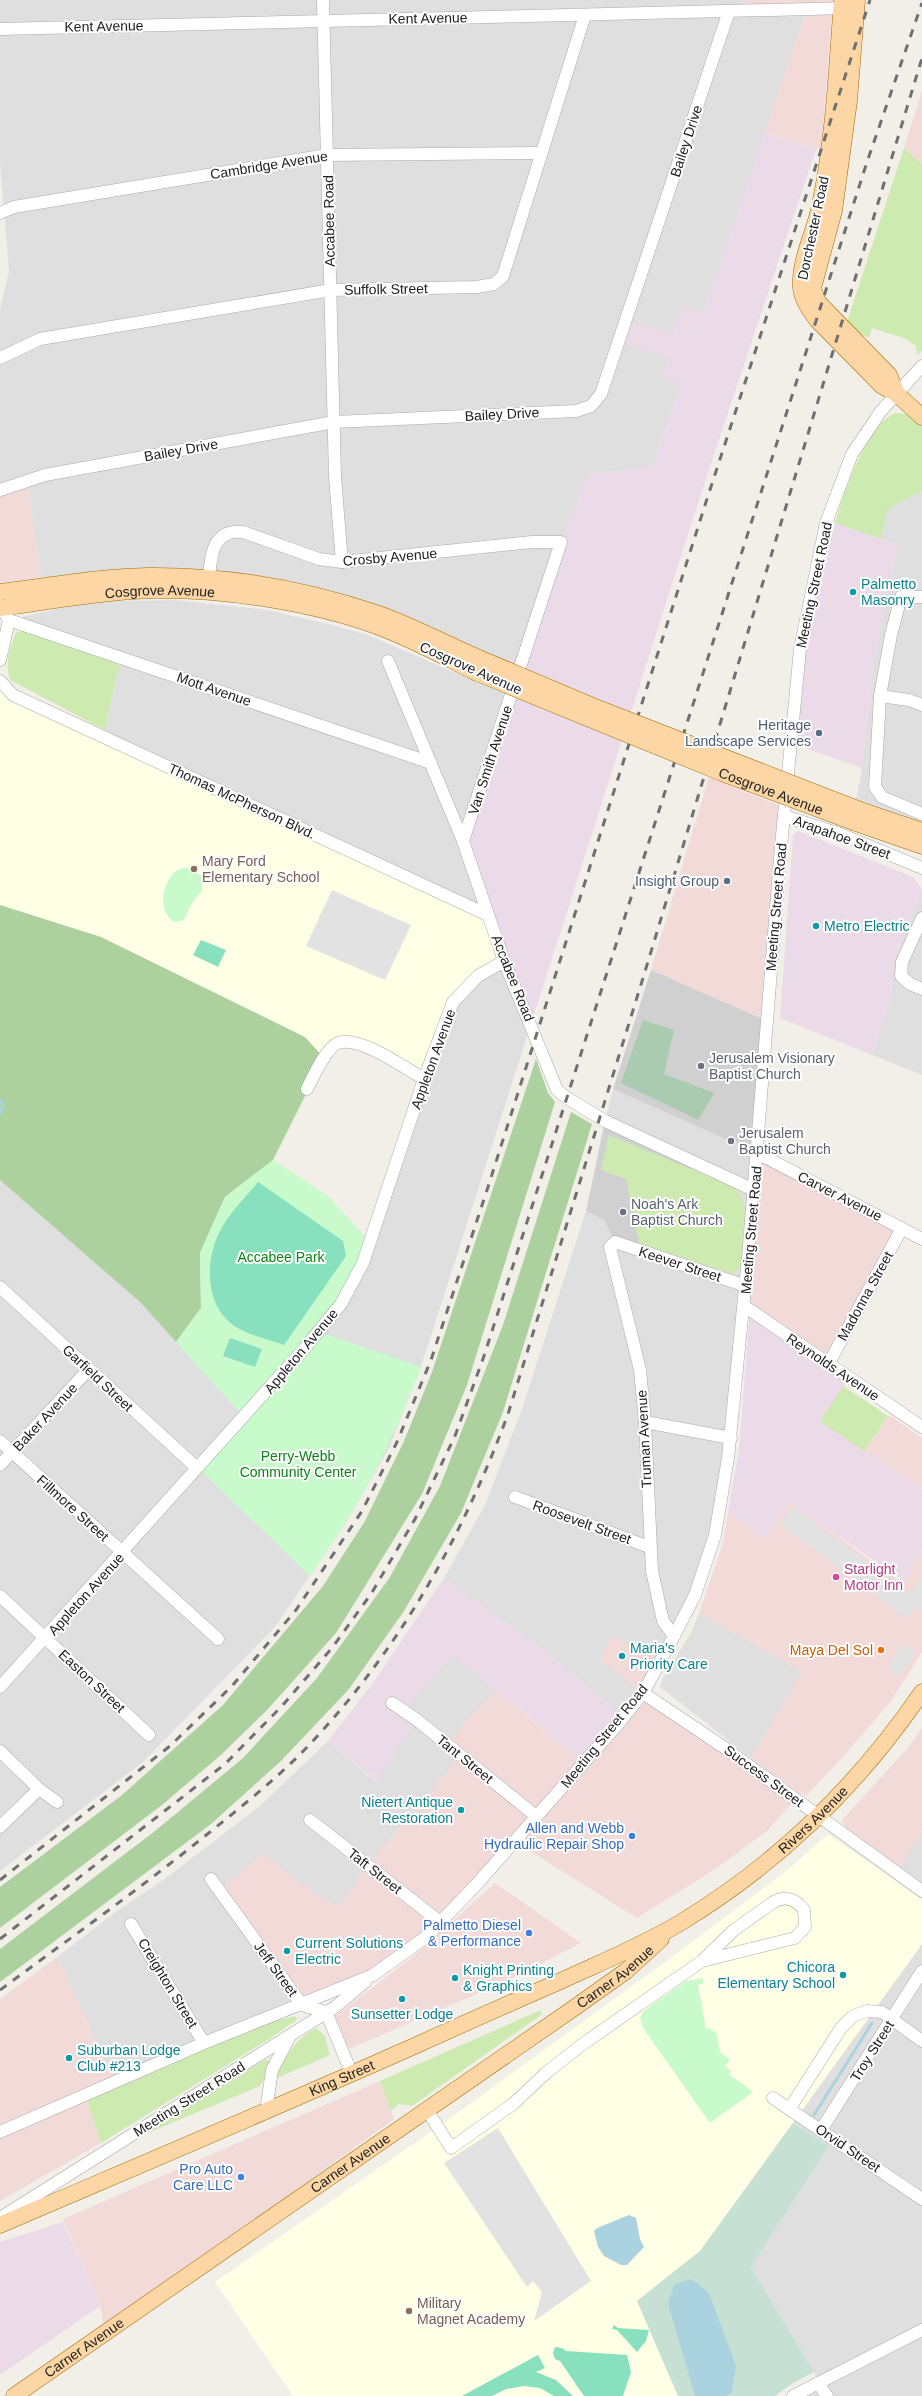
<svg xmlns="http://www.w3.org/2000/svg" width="922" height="2396" font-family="Arial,sans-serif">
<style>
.residential{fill:#e0dfdf}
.commercial{fill:#f2dad9}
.industrial{fill:#ebdbe8}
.education{fill:#ffffe5}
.religious{fill:#d0d0d0}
.grass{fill:#cdebb0}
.forest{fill:#add19e}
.wetland{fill:#c6e0d4}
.cemetery{fill:#aacbaf}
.park{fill:#c8facc}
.pitch{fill:#88e0be}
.parking{fill:#e2e2e2}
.water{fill:#aad3df}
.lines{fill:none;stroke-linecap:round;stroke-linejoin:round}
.stream{stroke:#aad3df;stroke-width:3}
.minor-casing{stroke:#a9a9a9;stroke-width:13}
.major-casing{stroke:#a06b00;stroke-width:17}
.minor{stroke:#fff;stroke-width:12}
.major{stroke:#fcd6a4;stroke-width:16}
.rail{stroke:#707070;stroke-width:3;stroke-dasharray:8 8;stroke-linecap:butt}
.major-bridge-casing{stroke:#a06b00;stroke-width:17;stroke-linecap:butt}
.major-bridge{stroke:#fcd6a4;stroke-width:16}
.culture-dot{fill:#0f9aa8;stroke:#fff;stroke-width:1.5}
.service-dot{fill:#5c6f8a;stroke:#fff;stroke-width:1.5}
.education-dot{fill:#8d6e63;stroke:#fff;stroke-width:1.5}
.worship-dot{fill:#6b7280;stroke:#fff;stroke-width:1.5}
.hotel-dot{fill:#d1479c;stroke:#fff;stroke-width:1.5}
.food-dot{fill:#e8710a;stroke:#fff;stroke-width:1.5}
.shop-dot{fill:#3f7fe0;stroke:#fff;stroke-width:1.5}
.labels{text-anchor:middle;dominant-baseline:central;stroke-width:4;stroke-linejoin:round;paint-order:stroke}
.street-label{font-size:14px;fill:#222;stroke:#fff}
.culture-label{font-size:14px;fill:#0d838f;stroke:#fff;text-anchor:start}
.service-label{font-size:14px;fill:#4e5e75;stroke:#fff;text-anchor:end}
.education-label{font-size:14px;fill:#785e54;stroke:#fff;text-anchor:start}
.worship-label{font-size:14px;fill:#5b616d;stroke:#fff;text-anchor:start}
.park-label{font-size:14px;fill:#0c8416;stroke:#fff}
.hotel-label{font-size:14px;fill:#b23c85;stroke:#fff;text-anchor:start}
.food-label{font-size:14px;fill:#c56008;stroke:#fff;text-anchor:end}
.shop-label{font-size:14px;fill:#366cbe;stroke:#fff;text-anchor:end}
</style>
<rect width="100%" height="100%" fill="#f2efe9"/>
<g class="residential">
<path d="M0,0H746L744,11L807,9L704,312L673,333L626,343L669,358L681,384L653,466L587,475L520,667L415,623L304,586L227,572L171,569L113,570L41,578L27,481L0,490V309L9,271L0,162Z"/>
<path d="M922,491V825L856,801L862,768L873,667L886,597L898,545L881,539L888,509Z"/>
<path d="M174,600L261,609L329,624L368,635L511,697L488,915L104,737L120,661L9,620L61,608L112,601Z"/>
<path d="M922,889V1075L872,1055L891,997L894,962Z"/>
<path d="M504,961L531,1024L421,1367L389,1448L350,1516L275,1627L143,1762L0,1871V1180L141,1303L243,1416L363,1263L452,1002Z"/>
<path d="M613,1089L757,1153L715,1535L660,1661L600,1659L643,1693L624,1717L540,1647L444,1578L485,1505L522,1409L586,1211L604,1220L615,1242L605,1121Z"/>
<path d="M699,1613L802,1672L751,1758L660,1687L662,1680L691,1633Z"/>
<path d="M452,1655L496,1690L447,1744L461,1756L368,1865L339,1907L317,1895L302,2005L115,2082L57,1957L113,1914L166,1878L260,1806L328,1741L375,1781L404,1711Z"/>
<path d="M922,1831V1895L898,1871Z"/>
<path d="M922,1944V2396H793L818,2383L814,2372L751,2267L829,2146L793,2123Z"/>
</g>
<g class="commercial">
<path d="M746,0H833L821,150L764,133L807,10L744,11Z"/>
<path d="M922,91V165L904,148Z"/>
<path d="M27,481L41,578L0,583V490Z"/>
<path d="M709,777L785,808L767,1021L651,970Z"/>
<path d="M757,1153L902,1228L829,1363L744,1306Z"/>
<path d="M889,1415L922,1438V1489L864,1451Z"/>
<path d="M789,1501L902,1583L922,1550V1652L891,1701L842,1758L806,1796L797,1792L751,1758L802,1672L699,1613L723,1543L728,1512L765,1539Z"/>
<path d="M612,1636L660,1661L643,1693L793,1802L767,1831L717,1868L637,1918L514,1841L426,1937L373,1975L302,2005L219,1890L262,1854L317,1895L339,1907L368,1865L460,1756L447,1745L470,1716L496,1690L583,1764L643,1693L600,1659Z"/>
<path d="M922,1728V1831L898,1871L846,1829L842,1820L906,1750Z"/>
<path d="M495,1883L581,1943L509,1980L349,2049L335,2016L415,1955Z"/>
<path d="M57,1957L115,2082L85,2095L101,2143L0,2201V1999Z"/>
<path d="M380,2081L394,2119L199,2260L104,2325L100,2306L63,2219Z"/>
</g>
<g class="industrial">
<path d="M764,133L816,149L709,469L531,1024L463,841L561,542L587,475L653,466L681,384L662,378L669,358L626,344L633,322L673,333L682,306L704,312Z"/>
<path d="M835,523L898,545L886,597L873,667L862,768L796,745L802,674L817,591Z"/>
<path d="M798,831L913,877L922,889L894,962L891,997L872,1055L780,1018L793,835Z"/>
<path d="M750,1311L850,1378L821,1421L922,1489V1550L904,1581L789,1502L765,1540L728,1512L739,1449Z"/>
<path d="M444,1578L540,1647L624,1717L583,1764L525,1714L452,1656L404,1711L417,1720L376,1781L328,1741L370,1687Z"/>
<path d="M63,2222L100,2306L0,2375V2242Z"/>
</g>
<g class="education">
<path d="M0,691L488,915L504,961L452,1002L425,1075L345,1042L324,1058L101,937L0,905Z"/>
<path d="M828,1834L922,1900V1944L700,2251L637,2301L678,2396H293L215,2282L445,2122L672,1957L785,1872Z"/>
</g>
<g class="religious">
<path d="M651,970L767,1021L757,1153L613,1089Z"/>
<path d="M605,1121L692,1162L666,1259L615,1242L604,1220L586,1211Z"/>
</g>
<g class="grass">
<path d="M904,148L922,165V351L917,355L916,346L904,338L872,328L869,337C859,336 854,329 847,322Z"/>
<path d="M895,413L907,414L922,426V491L888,509L881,539L835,523C844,493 866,426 895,413Z"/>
<path d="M24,631L120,661L105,730L10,680C4,664 10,648 16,632Z"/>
<path d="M609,1135L732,1186C754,1203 743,1241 741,1266L734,1274L639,1244L626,1179L601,1170Z"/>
<path d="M843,1386L888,1416L864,1451L820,1421Z"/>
<path d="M541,2010V2015L412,2106L399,2104L391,2111L380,2081Z"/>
<path d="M295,2016L297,2018L295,2021L269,2039L101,2143L86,2098L271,2022Z"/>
<path d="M316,2028L325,2036L330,2055L277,2078L275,2076C286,2056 295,2039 316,2028Z"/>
<path d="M265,2060H269V2069L260,2086L143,2135L231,2079Z"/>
</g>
<g class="forest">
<path d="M0,905L101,937L305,1037L324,1058L273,1160L225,1197L200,1253L201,1308L176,1342L141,1303L0,1180Z"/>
<path d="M536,1059L548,1093L555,1102L467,1385L422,1494L336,1633L268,1709L222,1754L162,1805L0,1928V1887L122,1795L223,1705L323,1586L365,1521L404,1441L432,1372Z"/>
<path d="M571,1112L592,1124L503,1412L461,1513L404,1611L349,1689L282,1760L211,1824L0,1982V1949L155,1831L243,1758L317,1678L390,1577L440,1486L503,1325Z"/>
</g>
<path class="wetland" d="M793,2123L829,2146L751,2267L814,2372L793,2383L775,2396H678L637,2301L700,2251Z"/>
<path class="cemetery" d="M643,1020L674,1030L664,1074L714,1093L698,1120L621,1083Z"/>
<g class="park">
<path d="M190,868L202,877V891L192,903L184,920L174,922C158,911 161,884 175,872C179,868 185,868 190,868Z"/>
<path d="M273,1160L328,1196L370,1242L320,1332L421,1367C392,1445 358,1508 310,1576L198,1468L243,1416L176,1342L201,1308L200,1253L225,1197Z"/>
<path d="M703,1978V1984H698L706,2029L711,2028L712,2032L716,2031L720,2052L730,2060L725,2066L731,2071L729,2074L753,2092L710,2123L643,2028L640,2018L644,2011L686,1981Z"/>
</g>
<g class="pitch">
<path d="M201,940L226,950L218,967L193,955Z"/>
<path d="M258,1182L343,1241L346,1256L284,1345C268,1339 247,1335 233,1325C205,1304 205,1262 219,1233C228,1214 244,1199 258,1182Z"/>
<path d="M230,1338L262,1349L255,1367L223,1356Z"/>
<path d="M614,2325L618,2328L649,2330L646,2341L637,2352L617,2330L612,2329Z"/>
<path d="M555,2347L562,2348L566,2351L627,2355L631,2372L623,2396H584L560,2361L555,2359L553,2353Z"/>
<path d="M538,2355L545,2368L536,2372L556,2380L573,2396H554L540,2388L524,2386L506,2389L492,2396H462Z"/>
</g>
<g class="parking">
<path d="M332,890L411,925L385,980L306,946Z"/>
<path d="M792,1507L911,1594L922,1575V1609H913L907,1619L780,1525Z"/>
<path d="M901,1644L916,1652L899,1677L887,1670Z"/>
<path d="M498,2128L591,2281L534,2321L542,2292L533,2281L527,2287L444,2163Z"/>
</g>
<g class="water">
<path d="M629,2215L636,2218L640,2239L644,2247L627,2265H621L604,2256L598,2247L594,2231L597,2228Z"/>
<path d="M691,2279L709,2293L736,2366L732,2392L726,2396H695L668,2304L674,2285Z"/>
</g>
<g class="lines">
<g class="stream">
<path d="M0,1100L3,1105L0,1114"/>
<path d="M814,2115L872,2023"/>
</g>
<g class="minor-casing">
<g id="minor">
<path d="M323,0L335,477L342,562"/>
<path d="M0,29L849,8"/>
<path d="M0,213L14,207L327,155L541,153"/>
<path d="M0,358L40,339L331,290L477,287L494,284L503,276L585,15"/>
<path d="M0,490L45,475L334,422L576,411L591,406L601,394L729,11"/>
<path d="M209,578C211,554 213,529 243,532L319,559L342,562L532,542H561L463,841"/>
<path d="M922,597H901L891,635L880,696L875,787L882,797L922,814"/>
<path d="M2,608L9,620L431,763"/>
<path d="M0,660L9,620"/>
<path d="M388,661L463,841L504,961L557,1090L567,1098L605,1121L754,1190"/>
<path d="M0,681L13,695L488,915"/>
<path d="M880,696L909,700L922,705"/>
<path d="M784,816L840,834L922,868"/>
<path d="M922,918L902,962L901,976L910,984L922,989"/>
<path d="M307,1089C313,1077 326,1048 338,1043C359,1035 405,1068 424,1079"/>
<path d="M757,1153L922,1239"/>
<path d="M0,1287L197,1468"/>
<path d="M744,1306L922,1427"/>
<path d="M829,1363L902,1228"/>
<path d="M645,1422L731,1438"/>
<path d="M0,1441L218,1639"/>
<path d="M0,1465L89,1369"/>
<path d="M515,1497L649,1547"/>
<path d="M0,1596L149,1735"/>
<path d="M674,1636L663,1621L652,1571L645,1422L640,1370L610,1247L615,1242L746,1286"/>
<path d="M0,1687L304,1349L341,1304L363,1263L424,1079L453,1002L478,976L504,961"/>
<path d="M643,1693L725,1748L922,1891"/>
<path d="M392,1703L417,1720L536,1816"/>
<path d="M0,1751L39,1789L57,1802"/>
<path d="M310,1820L440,1922"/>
<path d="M0,1827L39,1789"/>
<path d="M211,1879L302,2005L326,2012L352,2074"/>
<path d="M131,1924L204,2043"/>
<path d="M773,2098L922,2199"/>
<path d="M790,2108L841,2028L853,2016L867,2011L882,2012L922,2041"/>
<path d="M427,2110L451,2148L513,2104L546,2073L580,2046L702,1961L734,1930L772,1903C784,1895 796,1899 804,1910L805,1927L795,1938L702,1961"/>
<path d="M266,2111L272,2070L290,2036"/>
<path d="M821,2130L922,1971"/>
<path d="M0,2132L204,2043L373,1975L426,1937L476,1885L618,1724L643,1693L674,1636L695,1595L715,1535L728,1458L748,1258L781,846L800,649L826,523L852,454L881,411L922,366"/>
<path d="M0,2218L335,2007L365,1982"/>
<path d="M818,2383L827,2396"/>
<path d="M793,2396L922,2330"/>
</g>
</g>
<g class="major-casing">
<g id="major">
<path d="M842,0C837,68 834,138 820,205C815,232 799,260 801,288C802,299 810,311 817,320L882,386L897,394L922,417"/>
<path d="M857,0L849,101L834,211L813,288L818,302L889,375L897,394"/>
<path d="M0,592C49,586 98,577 147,576C225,575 306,589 379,614C413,626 446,644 479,658"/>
<path id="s1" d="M0,608C51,601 104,591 156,590C225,589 315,603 379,627C412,639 444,657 475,672"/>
<path d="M860,810L922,831"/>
<path d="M856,823L922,846"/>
<path id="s2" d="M0,2225C140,2165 280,2106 419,2044C467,2022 515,2001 563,1980C602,1962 643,1945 680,1923C777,1864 858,1786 922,1692"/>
<path id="s3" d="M14,2396L574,2008L626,1971L661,1939"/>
</g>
</g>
<use href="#minor" class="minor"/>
<use href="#major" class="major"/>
<g class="rail">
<path d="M0,1880L170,1746L232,1686L296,1610L362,1511L397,1442L431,1360L488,1187L706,502L870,0"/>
<path d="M0,1939L225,1764L282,1706L332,1648L371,1594L415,1519L455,1436L484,1356L867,162L922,3"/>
<path d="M0,1990C69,1939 138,1890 205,1836C241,1807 279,1777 311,1743C400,1648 463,1536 508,1414L643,978L922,58"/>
</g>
<g class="major-bridge-casing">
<g id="major-bridge">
<path d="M479,658L600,709L860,810"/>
<path id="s4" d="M475,672L722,773L856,823"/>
</g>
</g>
<use href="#major-bridge" class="major-bridge"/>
</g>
<g class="culture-dot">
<circle cx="853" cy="592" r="4"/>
<circle cx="816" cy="926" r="4"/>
<circle cx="622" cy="1656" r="4"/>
<circle cx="461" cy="1810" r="4"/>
<circle cx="287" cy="1951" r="4"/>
<circle cx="843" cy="1975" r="4"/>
<circle cx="455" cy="1978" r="4"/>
<circle cx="402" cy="1999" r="4"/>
<circle cx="69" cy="2058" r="4"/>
</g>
<g class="service-dot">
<circle cx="819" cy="733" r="4"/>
<circle cx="727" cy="881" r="4"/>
</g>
<g class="education-dot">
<circle cx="194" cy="869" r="4"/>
<circle cx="409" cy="2311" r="4"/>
</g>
<g class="worship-dot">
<circle cx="701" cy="1066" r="4"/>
<circle cx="731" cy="1141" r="4"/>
<circle cx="623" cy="1212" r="4"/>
</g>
<circle class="hotel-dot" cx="836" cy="1577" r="4"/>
<circle class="food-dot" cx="881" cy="1650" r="4"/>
<g class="shop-dot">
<circle cx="632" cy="1836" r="4"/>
<circle cx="529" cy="1933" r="4"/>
<circle cx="241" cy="2177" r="4"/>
</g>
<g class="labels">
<g class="street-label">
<text transform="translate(428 18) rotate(-1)">Kent Avenue</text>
<text transform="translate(104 26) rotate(-1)">Kent Avenue</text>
<text transform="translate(686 141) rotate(-72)">Bailey Drive</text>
<text transform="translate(269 165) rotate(-9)">Cambridge Avenue</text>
<text transform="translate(329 221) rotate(-91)">Accabee Road</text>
<text transform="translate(813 228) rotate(-78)">Dorchester Road</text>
<text transform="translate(386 289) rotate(-1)">Suffolk Street</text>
<text transform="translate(502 414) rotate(-3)">Bailey Drive</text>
<text transform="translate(181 450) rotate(-10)">Bailey Drive</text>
<text transform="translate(390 557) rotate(-5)">Crosby Avenue</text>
<text transform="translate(814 585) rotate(-78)">Meeting Street Road</text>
<text stroke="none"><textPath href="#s1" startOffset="161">Cosgrove Avenue</textPath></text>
<text transform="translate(471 668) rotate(24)">Cosgrove Avenue</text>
<text transform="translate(214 689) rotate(19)">Mott Avenue</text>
<text transform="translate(490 760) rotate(-72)">Van Smith Avenue</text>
<text stroke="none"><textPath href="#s4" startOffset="319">Cosgrove Avenue</textPath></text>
<text transform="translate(242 801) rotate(25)">Thomas McPherson Blvd.</text>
<text transform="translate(842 837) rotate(20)">Arapahoe Street</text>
<text transform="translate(776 907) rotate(-85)">Meeting Street Road</text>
<text transform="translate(513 978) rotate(68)">Accabee Road</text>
<text transform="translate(433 1059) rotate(-70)">Appleton Avenue</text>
<text transform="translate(840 1196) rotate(27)">Carver Avenue</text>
<text transform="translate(751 1230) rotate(-85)">Meeting Street Road</text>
<text transform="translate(680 1264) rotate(18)">Keever Street</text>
<text transform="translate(865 1296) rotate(-61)">Madonna Street</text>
<text transform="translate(301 1351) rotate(-50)">Appleton Avenue</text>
<text transform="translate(833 1367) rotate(34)">Reynolds Avenue</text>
<text transform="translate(98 1378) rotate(43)">Garfield Street</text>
<text transform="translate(45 1417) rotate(-47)">Baker Avenue</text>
<text transform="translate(644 1439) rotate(-93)">Truman Avenue</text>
<text transform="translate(73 1508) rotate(42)">Fillmore Street</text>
<text transform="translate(582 1522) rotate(20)">Roosevelt Street</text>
<text transform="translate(86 1594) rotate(-48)">Appleton Avenue</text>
<text transform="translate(92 1681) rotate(43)">Easton Street</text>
<text transform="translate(604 1736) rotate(-51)">Meeting Street Road</text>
<text transform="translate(465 1759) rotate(39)">Tant Street</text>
<text transform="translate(764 1776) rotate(36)">Success Street</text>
<text stroke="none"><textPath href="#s2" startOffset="913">Rivers Avenue</textPath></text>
<text transform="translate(375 1871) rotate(38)">Taft Street</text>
<text transform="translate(276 1969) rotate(54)">Jeff Street</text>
<text stroke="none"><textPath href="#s3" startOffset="733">Carner Avenue</textPath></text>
<text transform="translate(168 1983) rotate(59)">Creighton Street</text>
<text transform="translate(872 2051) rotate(-58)">Troy Street</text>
<text stroke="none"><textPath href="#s2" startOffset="372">King Street</textPath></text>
<text transform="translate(189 2099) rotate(-32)">Meeting Street Road</text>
<text transform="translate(848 2148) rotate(34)">Orvid Street</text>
<text stroke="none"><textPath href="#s3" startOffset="409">Carner Avenue</textPath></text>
<text stroke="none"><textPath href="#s3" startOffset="85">Carner Avenue</textPath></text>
</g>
<g class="culture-label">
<text x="861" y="584">Palmetto<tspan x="861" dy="16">Masonry</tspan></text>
<text x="824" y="926">Metro Electric</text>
<text x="630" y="1648">Maria's<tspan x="630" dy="16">Priority Care</tspan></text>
<text x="453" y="1802" text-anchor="end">Nietert Antique<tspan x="453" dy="16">Restoration</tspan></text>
<text x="295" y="1943">Current Solutions<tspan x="295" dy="16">Electric</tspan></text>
<text x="835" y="1967" text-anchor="end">Chicora<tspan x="835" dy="16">Elementary School</tspan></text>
<text x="463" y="1970">Knight Printing<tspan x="463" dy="16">&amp; Graphics</tspan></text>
<text x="402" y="2014" text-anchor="middle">Sunsetter Lodge</text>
<text x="77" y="2050">Suburban Lodge<tspan x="77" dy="16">Club #213</tspan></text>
</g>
<g class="service-label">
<text x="811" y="725">Heritage<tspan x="811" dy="16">Landscape Services</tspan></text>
<text x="719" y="881">Insight Group</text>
</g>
<g class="education-label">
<text x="202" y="861">Mary Ford<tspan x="202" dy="16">Elementary School</tspan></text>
<text x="417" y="2303">Military<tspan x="417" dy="16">Magnet Academy</tspan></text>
</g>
<g class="worship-label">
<text x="709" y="1058">Jerusalem Visionary<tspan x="709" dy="16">Baptist Church</tspan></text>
<text x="739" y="1133">Jerusalem<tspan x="739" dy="16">Baptist Church</tspan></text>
<text x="631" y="1204">Noah's Ark<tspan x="631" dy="16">Baptist Church</tspan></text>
</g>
<g class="park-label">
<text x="281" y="1257">Accabee Park</text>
<text x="298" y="1456">Perry-Webb<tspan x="298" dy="16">Community Center</tspan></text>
</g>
<g class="hotel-label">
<text x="844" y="1569">Starlight<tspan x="844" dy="16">Motor Inn</tspan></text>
</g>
<g class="food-label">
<text x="873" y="1650">Maya Del Sol</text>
</g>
<g class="shop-label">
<text x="624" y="1828">Allen and Webb<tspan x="624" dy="16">Hydraulic Repair Shop</tspan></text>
<text x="521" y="1925">Palmetto Diesel<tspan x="521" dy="16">&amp; Performance</tspan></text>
<text x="233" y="2169">Pro Auto<tspan x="233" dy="16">Care LLC</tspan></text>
</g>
</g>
</svg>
